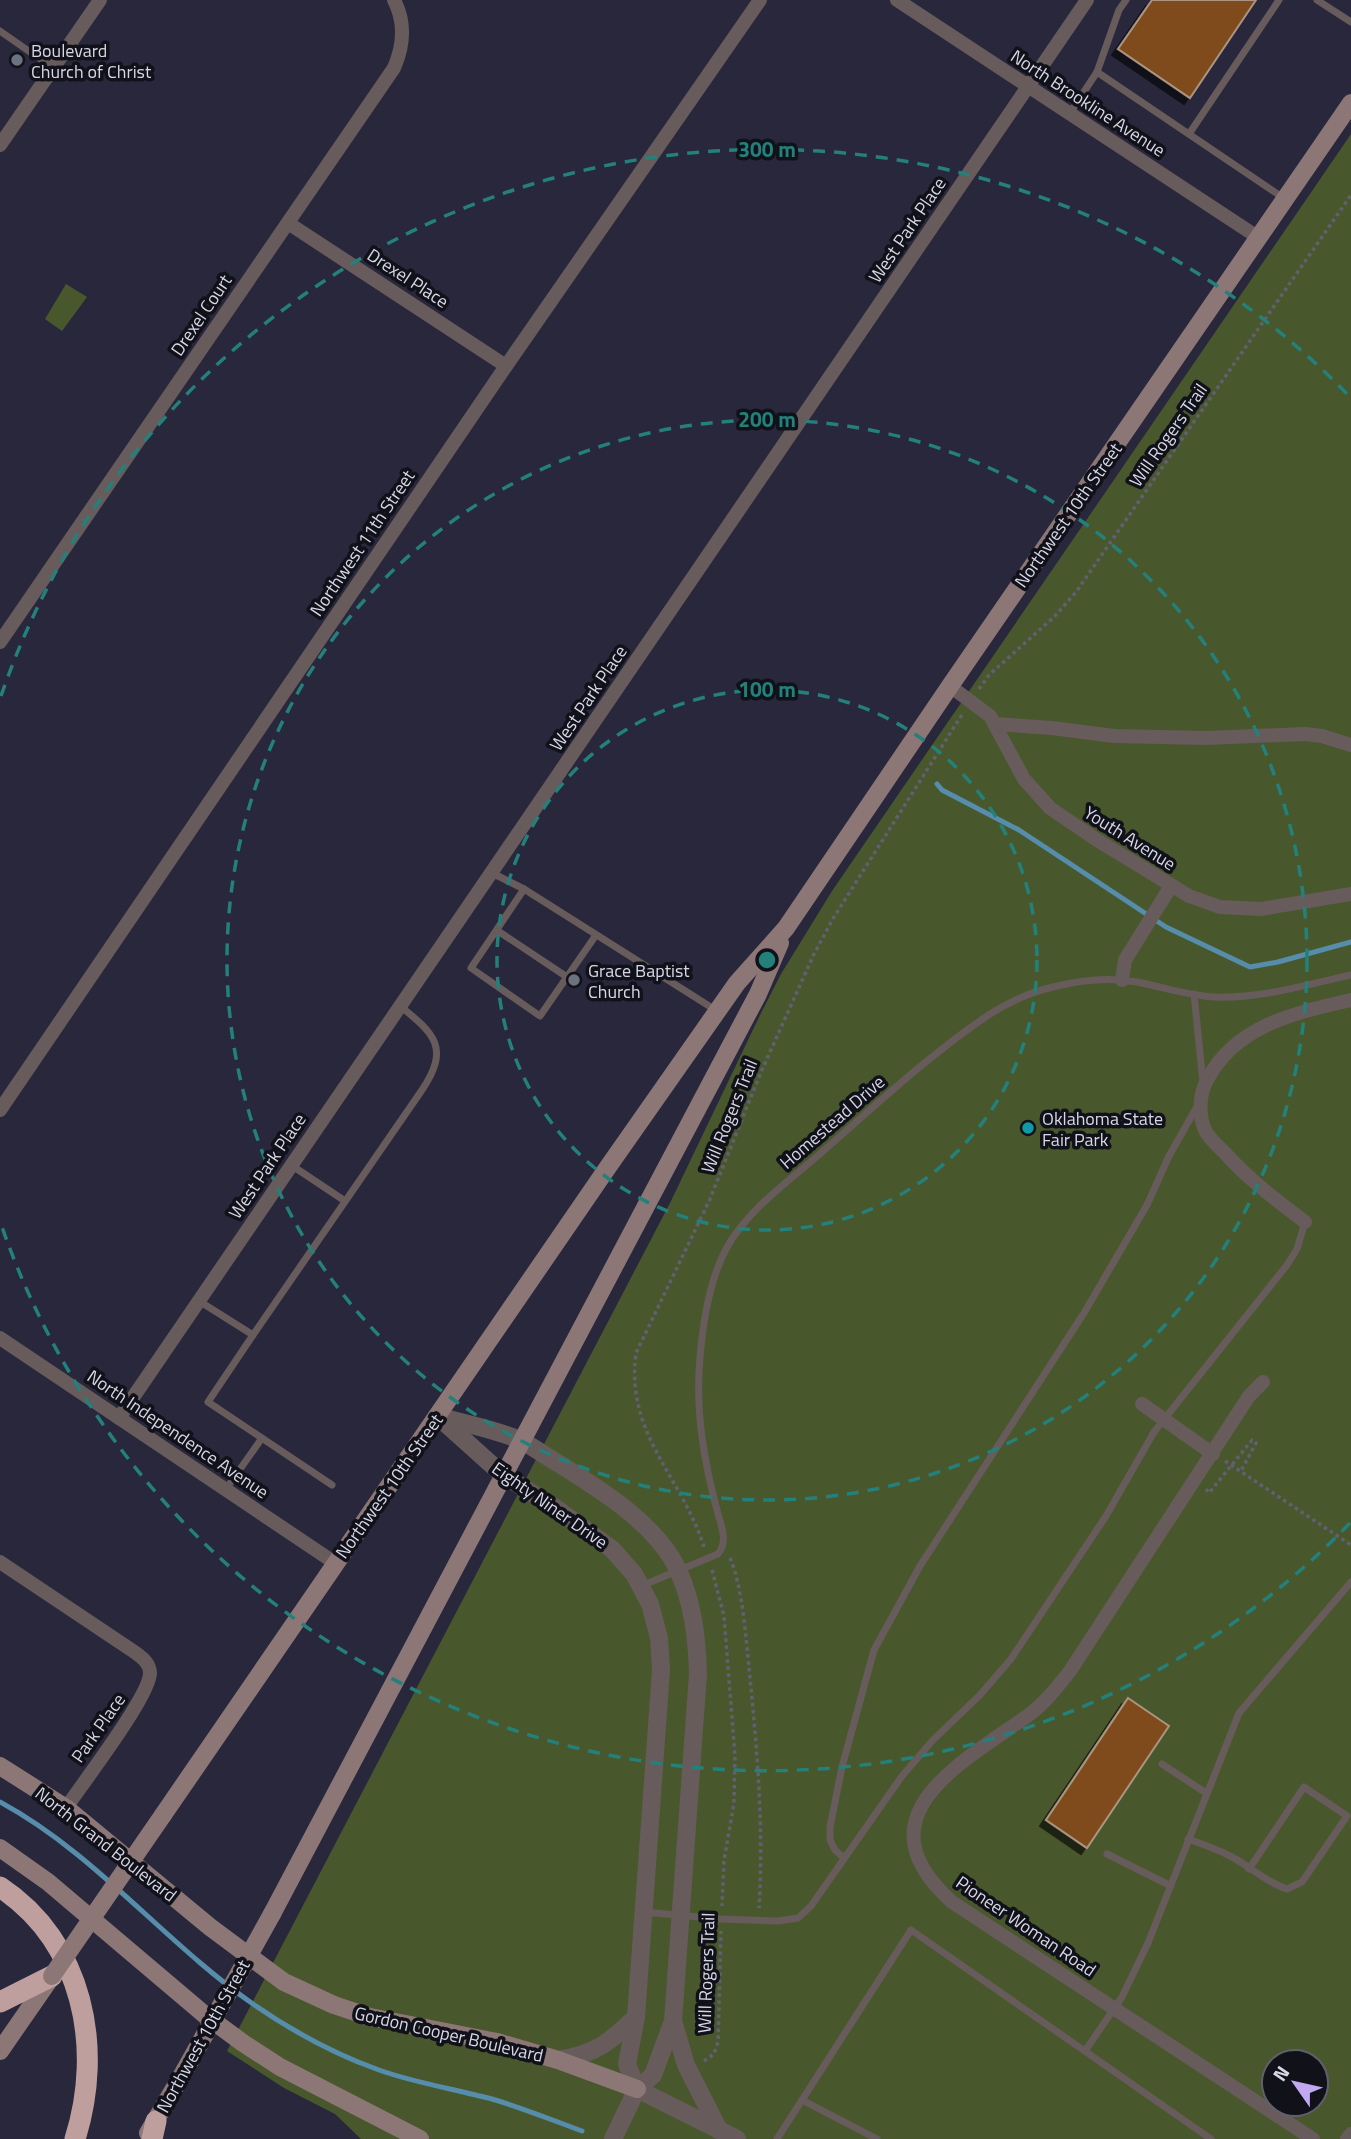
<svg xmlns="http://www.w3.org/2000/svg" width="1351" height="2139" font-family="'Titillium Web',sans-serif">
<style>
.green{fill:#49572d;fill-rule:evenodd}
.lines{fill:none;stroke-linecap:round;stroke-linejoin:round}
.stream{stroke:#568dab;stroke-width:5}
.building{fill:#804c1a;stroke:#ab9481;stroke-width:2;filter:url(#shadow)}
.path{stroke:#616073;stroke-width:3.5;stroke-dasharray:3.5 3.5;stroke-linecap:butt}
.service{stroke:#685b5b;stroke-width:7}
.minor{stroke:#685b5b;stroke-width:14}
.tertiary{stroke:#685b5b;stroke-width:18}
.secondary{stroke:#8c7776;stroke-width:18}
.motorway{stroke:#bf9f9e;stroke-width:21}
.secondary-bridge{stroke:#8c7776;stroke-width:18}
.ring{fill:none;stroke:#23807a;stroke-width:3.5;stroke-dasharray:12 9}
.worship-dot{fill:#6b7280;stroke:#11111a;stroke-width:2.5}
.culture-dot{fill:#0f9aa8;stroke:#11111a;stroke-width:2.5}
.labels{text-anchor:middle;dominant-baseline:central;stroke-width:7;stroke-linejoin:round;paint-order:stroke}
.poi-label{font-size:18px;fill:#d7d7e6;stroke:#11111a;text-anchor:start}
.street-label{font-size:18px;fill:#d7d7e6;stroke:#11111a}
.centre{fill:#23807a;stroke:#11111a;stroke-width:3.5}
.ring-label{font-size:21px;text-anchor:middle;font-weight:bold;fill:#23807a;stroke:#11111a;stroke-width:7;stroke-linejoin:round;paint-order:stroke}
</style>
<defs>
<filter id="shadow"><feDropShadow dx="-6" dy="6" stdDeviation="0" flood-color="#0009"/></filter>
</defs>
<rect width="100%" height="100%" fill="#28273c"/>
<g class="green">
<path d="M1351,134V2139H361L335,2114L284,2088L227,2051L670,1203L761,1013L781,974L832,891ZM1274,2062H1316V2104H1274Z"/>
<path d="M66,284L87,297L62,331L45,319Z"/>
</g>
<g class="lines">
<g class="stream">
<path d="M937,784L942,790L1019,830L1166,927L1250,967L1278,962L1351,942"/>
<path d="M0,1802C96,1854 164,1942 253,2004C292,2031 334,2054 379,2070C415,2083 455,2089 492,2099C523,2108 552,2120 582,2131"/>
</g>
</g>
<g class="building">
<path d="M1152,0H1256L1190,98L1118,49Z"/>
<path d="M1128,1698L1169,1726L1087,1848L1046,1820Z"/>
</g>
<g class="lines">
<g class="path">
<path d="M979,689L989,675L1054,617L1076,592L1351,195"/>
<path d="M1225,1461L1351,1545"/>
<path d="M1206,1489L1209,1493L1252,1440L1256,1443L1241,1471"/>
<path d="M704,1547C682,1477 625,1434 636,1353L710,1199L761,1072L814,954L834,917L963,713"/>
<path d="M730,1558C742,1585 746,1637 749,1668C757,1748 764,1828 759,1908"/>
<path d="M712,1570L724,1616L735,1756L734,1803L724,1860L722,1906"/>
<path d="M704,2061L714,2054L718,2042L721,1931"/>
</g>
<g class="service">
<path d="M1317,0L1351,22"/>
<path d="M0,31L53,68"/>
<path d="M1097,72L1285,199"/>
<path d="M1070,113L1097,72L1119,10L1126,0"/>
<path d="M1189,134L1279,0"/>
<path d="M492,873L524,889L717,1011"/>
<path d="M524,889L471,968L540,1016L596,935"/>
<path d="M498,931L567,977"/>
<path d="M1194,994L1203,1083"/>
<path d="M291,1165L345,1201"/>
<path d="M199,1301L253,1335L422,1090C450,1048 435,1034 400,1006"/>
<path d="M253,1335L208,1402L332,1485"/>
<path d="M226,1489L262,1438"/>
<path d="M641,1586L718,1554C728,1542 722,1528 718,1514C704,1462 695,1411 700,1357C703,1322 709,1281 726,1249C747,1210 789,1181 822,1152C876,1105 930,1054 990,1014C1009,1002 1031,992 1053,987C1080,980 1110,977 1137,982C1163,987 1189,996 1215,997C1260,999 1308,984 1351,975"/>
<path d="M1162,1764L1206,1793"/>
<path d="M1188,1839C1202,1844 1217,1849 1230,1856C1250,1866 1265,1882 1287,1889L1302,1882L1347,1816L1304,1787L1249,1869"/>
<path d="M1107,1854L1171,1886"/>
<path d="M844,1858L835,1850L830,1840V1827L842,1767L874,1650L920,1566L1084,1313L1147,1205L1169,1156L1199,1103"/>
<path d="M644,1912L721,1919L778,1921L798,1918L811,1906L902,1776L933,1740L980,1695L1011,1659L1106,1516L1154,1432L1287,1265L1297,1249L1305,1222"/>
<path d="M1085,2051L1122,1997L1148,1943L1239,1713L1351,1582"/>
<path d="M802,2100L877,2139"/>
<path d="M777,2139L911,1930L1211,2139"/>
</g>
<g class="minor">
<path d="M897,0L1259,238"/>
<path d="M0,145L100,0"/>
<path d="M288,223L506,366"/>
<path d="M0,642L394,68C404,45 406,23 394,0"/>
<path d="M950,686L990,716L1024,779L1050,808L1097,840L1189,896L1220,907L1261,909L1351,894"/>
<path d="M996,724L1052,728L1114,736L1206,738L1305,734L1322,736L1351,745"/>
<path d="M1122,980L1125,960L1171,886"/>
<path d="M0,1110L506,366L760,0"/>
<path d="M1305,1222C1276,1200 1248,1179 1224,1152C1218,1146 1210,1139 1206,1132C1198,1116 1199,1095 1207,1080C1236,1025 1295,1013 1351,1000"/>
<path d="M0,1338L335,1563"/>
<path d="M1263,1382L1249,1396L1070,1671C1058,1686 1046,1702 1030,1714C964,1762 855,1815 952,1902L1313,2139"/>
<path d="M1142,1404L1213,1454"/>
<path d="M119,1418L1087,0"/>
<path d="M0,1562L130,1649C139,1655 150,1662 150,1673C150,1696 82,1784 66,1808"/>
<path d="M1347,2139L1351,2134"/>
</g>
<g class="tertiary">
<path d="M438,1416C465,1424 494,1429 520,1440C532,1446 544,1455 556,1462C598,1488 657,1524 678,1570C693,1603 697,1638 698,1674L673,2021L653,2075L637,2089L613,2139"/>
<path d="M443,1421L502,1474L557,1509L612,1549L634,1574L650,1604L659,1638L661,1670L636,2017L627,2064L637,2089"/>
<path d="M673,2021L686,2065L719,2130"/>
<path d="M558,2060C595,2054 609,2043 636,2017"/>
<path d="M637,2089L737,2139"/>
</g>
<g class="secondary">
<path d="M0,1766L66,1808L210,1927L284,1982L334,2005L370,2017L497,2042L558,2060L637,2089"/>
<path d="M163,1815L608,1167L737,983L786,928L950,686L1351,103"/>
<path d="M0,1848L48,1882L205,2015L243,2043L280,2067L420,2139"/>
<path d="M272,1914L758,994L780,943"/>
<path d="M0,2051L52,1976"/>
<path d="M148,2133L185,2070"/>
</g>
<g class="motorway">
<path d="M0,1887C83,1942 104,2047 75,2139"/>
<path d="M0,2002L52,1976"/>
<path d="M152,2139L156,2121"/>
</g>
<g class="secondary-bridge">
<path d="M52,1976L163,1815"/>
<path d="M185,2070L272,1914"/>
</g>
</g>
<g class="ring">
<circle cx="767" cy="960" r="270"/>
<circle cx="767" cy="960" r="540"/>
<path d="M1350 1523A810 810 0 0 1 1 1224M1 696A810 810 0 0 1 1350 397"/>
</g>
<g class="worship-dot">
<circle cx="17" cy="60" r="7"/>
<circle cx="574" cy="980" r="7"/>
</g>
<circle class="culture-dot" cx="1028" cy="1128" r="7"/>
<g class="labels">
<g class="poi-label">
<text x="31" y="50">Boulevard<tspan x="31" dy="21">Church of Christ</tspan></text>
<text x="588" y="970">Grace Baptist<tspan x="588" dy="21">Church</tspan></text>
<text x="1042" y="1118">Oklahoma State<tspan x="1042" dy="21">Fair Park</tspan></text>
</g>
<g class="street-label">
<text transform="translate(1088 103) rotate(33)">North Brookline Avenue</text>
<text transform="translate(907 230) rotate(-56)">West Park Place</text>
<text transform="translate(408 278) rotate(33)">Drexel Place</text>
<text transform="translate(201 315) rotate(-56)">Drexel Court</text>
<text transform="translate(1168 435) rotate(-55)">Will Rogers Trail</text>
<text transform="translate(1068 515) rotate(-55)">Northwest 10th Street</text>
<text transform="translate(362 543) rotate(-56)">Northwest 11th Street</text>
<text transform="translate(588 698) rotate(-56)">West Park Place</text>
<text transform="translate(1130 838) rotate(32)">Youth Avenue</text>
<text transform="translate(729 1116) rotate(-68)">Will Rogers Trail</text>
<text transform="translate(832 1122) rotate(-41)">Homestead Drive</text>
<text transform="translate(267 1166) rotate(-56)">West Park Place</text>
<text transform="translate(178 1434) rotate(34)">North Independence Avenue</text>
<text transform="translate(389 1486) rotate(-55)">Northwest 10th Street</text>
<text transform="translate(550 1505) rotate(35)">Eighty Niner Drive</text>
<text transform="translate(98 1728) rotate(-55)">Park Place</text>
<text transform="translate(106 1844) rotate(38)">North Grand Boulevard</text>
<text transform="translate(1026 1926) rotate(34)">Pioneer Woman Road</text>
<text transform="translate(706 1973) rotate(-88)">Will Rogers Trail</text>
<text transform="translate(449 2034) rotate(13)">Gordon Cooper Boulevard</text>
<text transform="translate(203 2036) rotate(-61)">Northwest 10th Street</text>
</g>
</g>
<circle cx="767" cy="960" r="10" class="centre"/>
<g class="ring-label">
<text x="767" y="157">300 m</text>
<text x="767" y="427">200 m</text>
<text x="767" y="697">100 m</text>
</g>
<g transform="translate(1295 2083) rotate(304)"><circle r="33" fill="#11111a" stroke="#60606c" stroke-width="2"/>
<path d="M0-5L12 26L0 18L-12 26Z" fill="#c2a8f2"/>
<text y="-10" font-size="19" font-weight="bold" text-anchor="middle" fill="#d7d7e6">N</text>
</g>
</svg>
